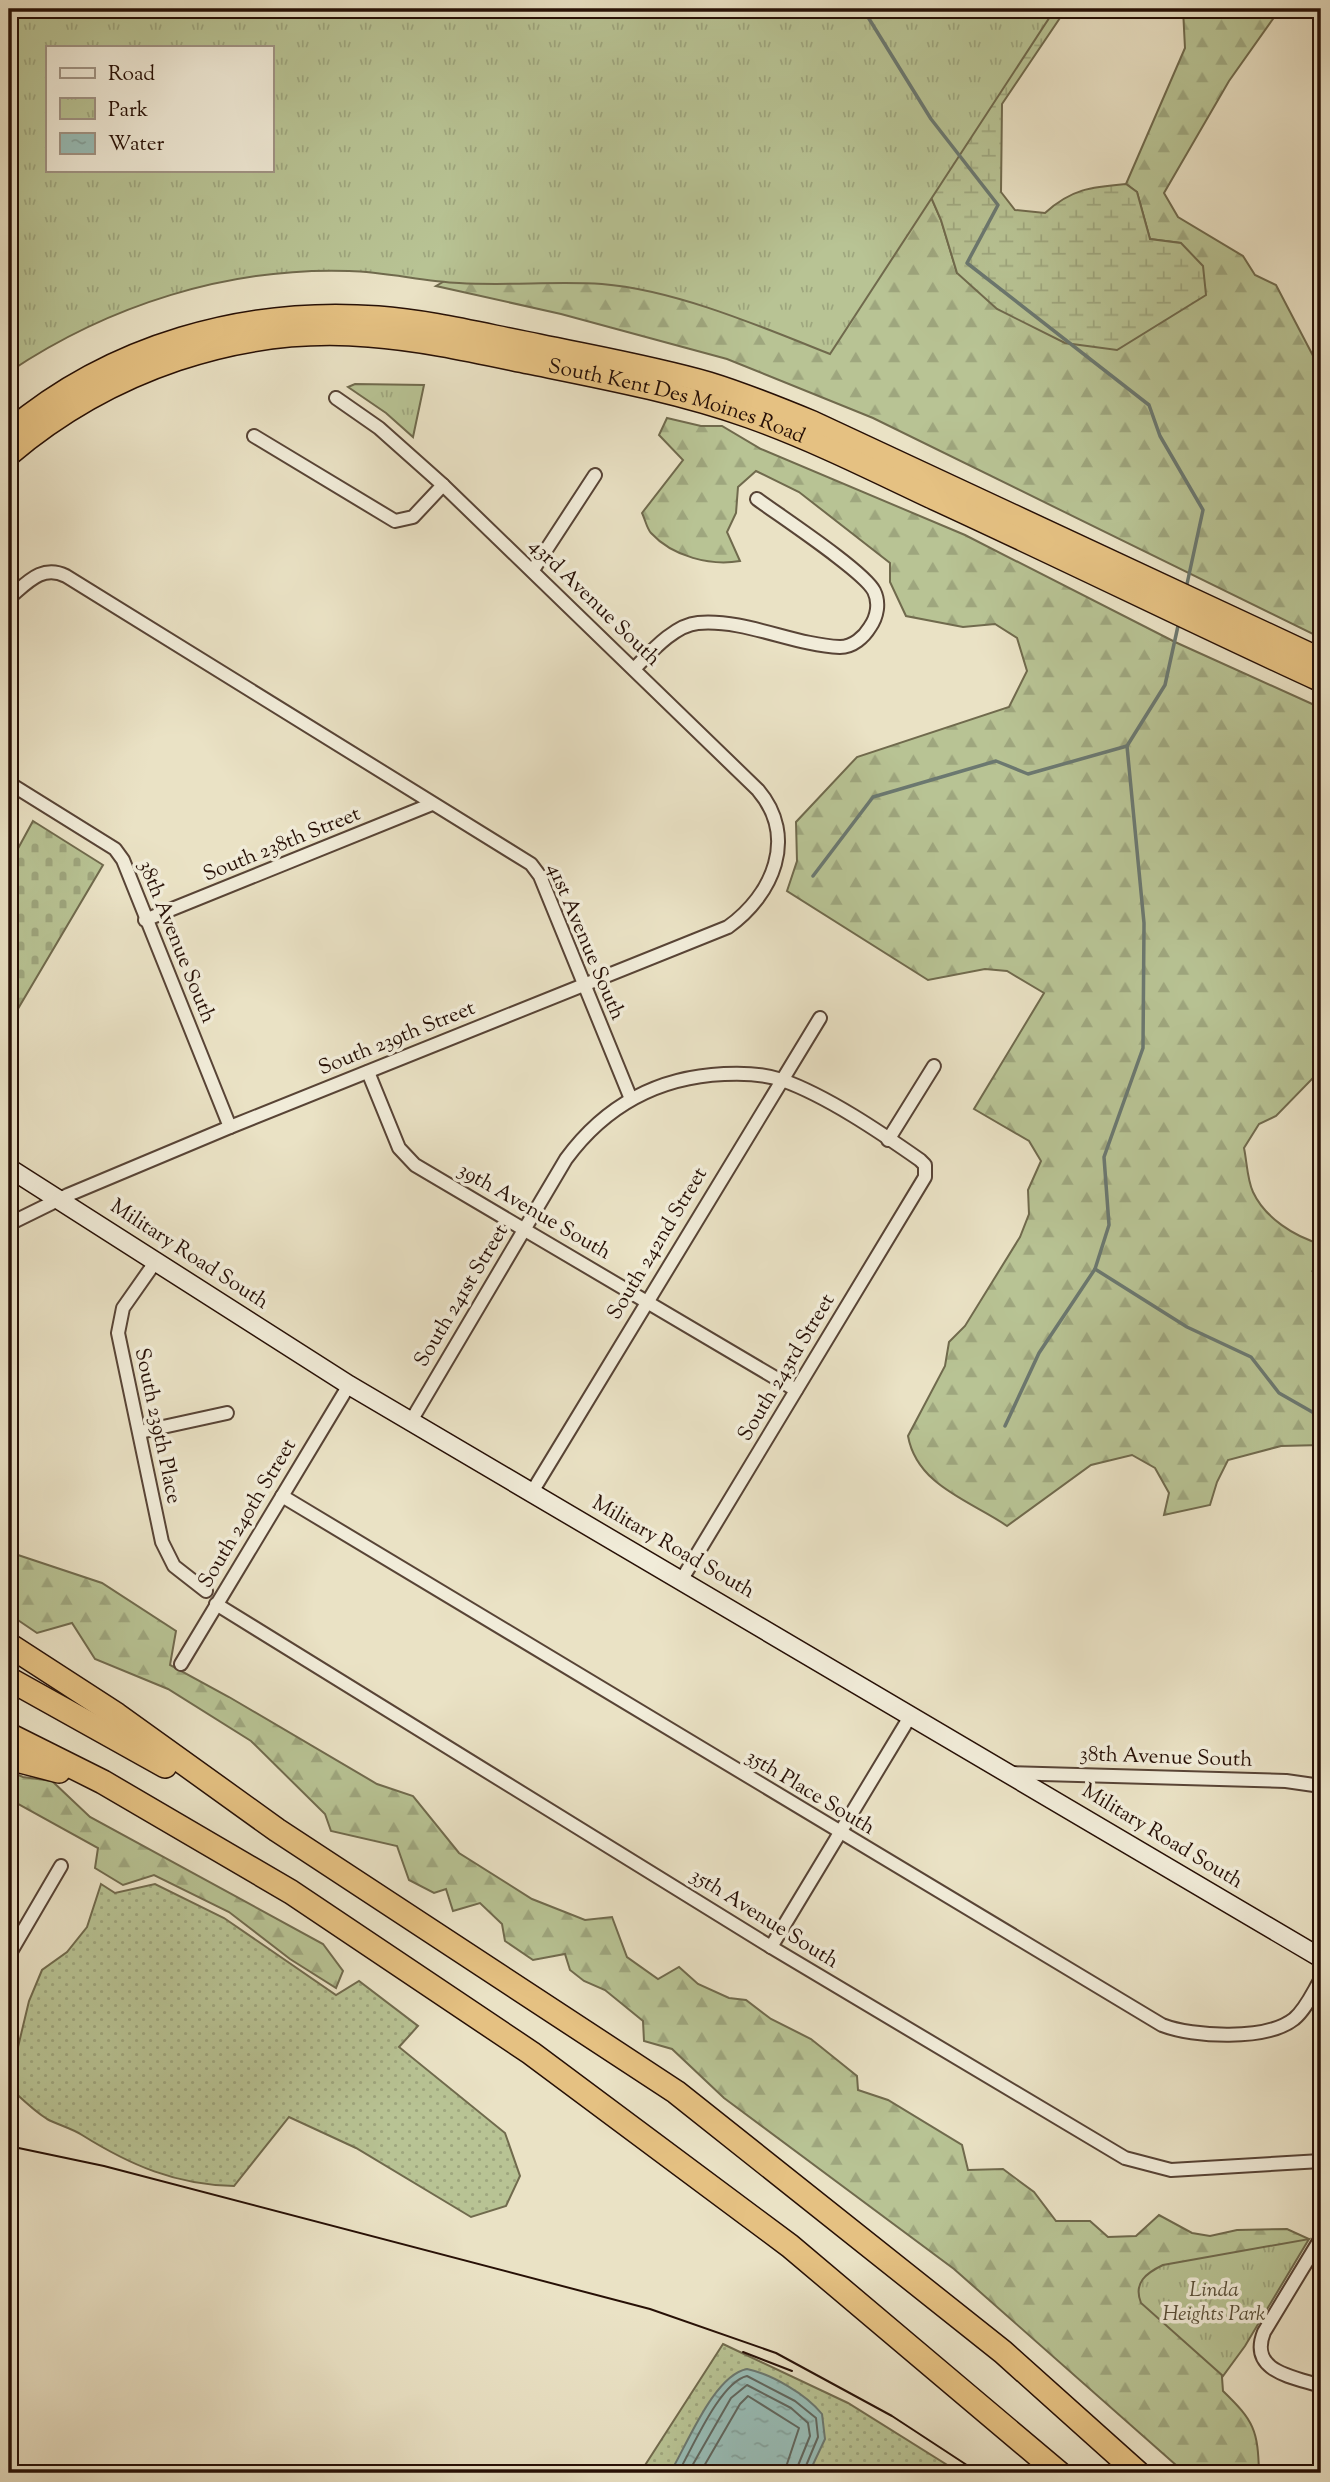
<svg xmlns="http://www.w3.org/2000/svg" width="1330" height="2482" font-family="'Sorts Mill Goudy',serif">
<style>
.grass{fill:url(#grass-dots);stroke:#706a4d;stroke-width:2}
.forest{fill:url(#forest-firs);stroke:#706a4d;stroke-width:2}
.wetland{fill:url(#wetland-marsh);stroke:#706a4d;stroke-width:2}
.cemetery{fill:url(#cemetery-stones);stroke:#706a4d;stroke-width:2}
.park{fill:url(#park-tufts);stroke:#706a4d;stroke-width:2;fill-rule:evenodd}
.water{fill:url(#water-ripples);stroke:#6b7870;stroke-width:2}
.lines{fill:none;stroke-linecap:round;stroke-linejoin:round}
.shore{stroke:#60665e;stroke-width:2}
.stream{stroke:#6b7870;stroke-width:3.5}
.minor-casing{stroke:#584436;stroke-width:16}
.secondary-casing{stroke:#271006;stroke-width:21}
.trunk-casing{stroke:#271006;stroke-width:24}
.motorway-casing{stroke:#271006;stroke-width:26}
.minor{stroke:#f1ecd9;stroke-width:12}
.secondary{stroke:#f1ecd9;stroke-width:18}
.trunk{stroke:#e5c182;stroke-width:21}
.motorway{stroke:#e5c182;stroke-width:23}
.tram{stroke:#271006;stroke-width:2}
.labels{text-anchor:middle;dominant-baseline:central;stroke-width:7;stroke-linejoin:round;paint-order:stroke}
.street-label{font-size:21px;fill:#271006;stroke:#f1ecd9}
.park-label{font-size:21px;font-style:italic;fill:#5a4f38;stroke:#f1ecd9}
</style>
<defs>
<pattern id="grass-dots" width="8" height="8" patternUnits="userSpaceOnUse" patternTransform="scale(1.75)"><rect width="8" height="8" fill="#b8c394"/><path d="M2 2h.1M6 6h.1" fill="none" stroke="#9ea67e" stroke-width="1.8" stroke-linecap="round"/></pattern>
<pattern id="forest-firs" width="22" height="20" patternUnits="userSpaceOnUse" patternTransform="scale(1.75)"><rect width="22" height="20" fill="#b8c394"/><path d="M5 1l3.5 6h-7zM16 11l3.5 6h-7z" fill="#9ea67e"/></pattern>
<pattern id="wetland-marsh" width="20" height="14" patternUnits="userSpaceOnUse" patternTransform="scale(1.75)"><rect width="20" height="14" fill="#b8c394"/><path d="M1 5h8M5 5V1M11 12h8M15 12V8" fill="none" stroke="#9ea67e"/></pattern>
<pattern id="cemetery-stones" width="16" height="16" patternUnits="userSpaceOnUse" patternTransform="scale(1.75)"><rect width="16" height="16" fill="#b8c394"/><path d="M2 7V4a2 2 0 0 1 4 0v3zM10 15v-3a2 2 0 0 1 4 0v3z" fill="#9ea67e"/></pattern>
<pattern id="park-tufts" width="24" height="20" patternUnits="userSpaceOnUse" patternTransform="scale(1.75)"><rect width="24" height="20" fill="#b8c394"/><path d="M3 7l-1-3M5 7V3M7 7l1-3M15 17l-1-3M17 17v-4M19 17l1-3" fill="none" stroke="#9ea67e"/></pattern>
<pattern id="water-ripples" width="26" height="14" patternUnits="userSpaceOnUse" patternTransform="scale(1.75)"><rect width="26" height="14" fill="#98bdb7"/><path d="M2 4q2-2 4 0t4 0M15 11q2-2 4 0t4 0" fill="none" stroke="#83a19c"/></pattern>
</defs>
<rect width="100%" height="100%" fill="#eae2c5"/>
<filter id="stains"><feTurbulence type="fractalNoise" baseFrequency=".00286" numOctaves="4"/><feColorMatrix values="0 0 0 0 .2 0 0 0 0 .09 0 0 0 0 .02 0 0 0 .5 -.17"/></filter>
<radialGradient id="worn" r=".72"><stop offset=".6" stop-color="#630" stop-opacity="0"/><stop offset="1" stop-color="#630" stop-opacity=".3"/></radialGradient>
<g class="grass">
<path d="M101,1884L115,1893L155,1884L224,1918L336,1995L359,1981L418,2026L399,2047L505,2133L520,2176L506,2206L471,2217L356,2148L289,2117L234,2186C176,2185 130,2165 82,2135C71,2128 58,2125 47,2119C33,2110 21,2098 9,2087V2052L18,2047L29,2001L42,1970L67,1952L87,1927Z"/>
<path d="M723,2344L848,2403L960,2473H640Z"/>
</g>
<g class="forest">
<path d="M1183,9H1280L1229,81L1164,193L1178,217L1243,256L1255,275L1276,285L1321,371V638L873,418L727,359L561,314L436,286L469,267L921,174L941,220L957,273L1181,243L1150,239L1137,192L1126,184L1185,48Z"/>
<path d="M667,418L701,426H722L761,449L965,535L1175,642L1321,708V1060L1314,1077L1276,1116L1259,1124L1244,1148C1247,1162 1247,1179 1253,1192C1265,1218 1295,1237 1321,1244V1274L1313,1272L1321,1286V1445L1281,1446L1228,1460L1217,1482L1210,1505L1164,1515L1169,1493L1155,1468L1132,1455L1091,1465L1007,1526C971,1501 917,1486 908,1436L945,1366L949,1342L965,1326L1020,1237L1029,1214L1028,1190L1041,1161L1029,1141L974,1109L1044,993L1007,971L985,969L928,980L787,891L797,861L796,822L857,757L1009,707L1027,671L1017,638L995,624L963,627L906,616L890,582V563L799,492L756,471L738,487L736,513L727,532L740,561C711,566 673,557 651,533C647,529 645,519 642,513L683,460L659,435Z"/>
<path d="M9,1552L102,1583L176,1631L170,1665L229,1697L377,1784L413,1796L459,1853L532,1899L585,1920L612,1917L627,1957L658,1979L679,1967L698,1984L729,1998L746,2000L771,2019L811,2039L857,2076L858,2090L888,2100L962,2145L968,2170L1003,2169L1034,2192L1056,2221H1090L1108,2237L1136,2236L1159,2215L1192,2233L1210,2236L1237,2230L1287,2229L1309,2239L1288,2257L1220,2350L1223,2391C1254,2421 1258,2430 1259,2473H1185L954,2269L724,2098L672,2049L644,2041L643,2021L605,1990L584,1981L570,1970L565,1954L533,1960L505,1941L502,1924L480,1903L453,1911L446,1889L434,1893L409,1880L397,1846L331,1831L325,1814L251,1741L168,1689L95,1659L72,1623L37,1633L9,1614Z"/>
<path d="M9,1771L23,1777L52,1781L90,1817L323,1944L343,1971L336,1988L290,1959L229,1912L154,1875L123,1885L95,1868L98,1848L9,1799Z"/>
</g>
<path class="wetland" d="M723,9H1066L1002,104L1001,192L1015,210L1045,213C1071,189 1091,187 1126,184L1137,192L1150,239L1181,243L1203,266L1206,295L1117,350L1065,343L997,309L957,273L941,220L921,174Z"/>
<path class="cemetery" d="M33,821L103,865L9,1024V865Z"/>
<g class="park">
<path d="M9,9H1055L830,354C762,327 676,290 602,284C555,281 507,286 459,283C422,281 386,272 349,271C228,267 109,305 9,372ZM47,47H271V170H47Z"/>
<path d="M355,384L424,385L413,437L386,413L348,387Z"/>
<path d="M1309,2239L1245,2346L1223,2376L1141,2303C1133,2283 1146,2273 1163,2265Z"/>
</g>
<path class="water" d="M747,2369C771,2374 806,2394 822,2414L825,2439L809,2473H670C687,2445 714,2375 747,2369Z"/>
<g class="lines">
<g class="shore">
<path d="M678,2473C692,2449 720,2382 747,2376L795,2401L816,2418L818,2437L803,2473"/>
<path d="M688,2473L731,2398L747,2385L791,2408L808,2423L810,2436L795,2473"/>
<path d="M700,2473L740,2404L748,2396L799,2428L784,2473"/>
</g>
<g class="stream">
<path d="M863,9L931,119L998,205L967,263L1149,405L1160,436L1203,510L1187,584"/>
<path d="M813,876L873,797L996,761L1028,774L1127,746"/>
<path d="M1095,1269L1187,1327L1251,1357L1279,1393L1321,1417"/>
<path d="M1005,1426L1039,1353L1095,1269L1109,1225L1104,1157L1143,1048L1144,923L1127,746L1165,685L1178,626"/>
</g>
<g class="minor-casing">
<g id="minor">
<path d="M254,436L395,521L413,517L443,485"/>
<path d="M533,570L595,475"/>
<path d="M9,598C27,583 42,564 66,576L531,864L540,876L631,1099"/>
<path d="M634,669C650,653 674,625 698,623C746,619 793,645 840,647C853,647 864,637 870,627C877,617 880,603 874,591C864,571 780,516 757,499"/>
<path d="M9,783L115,849L123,860L230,1127"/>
<path d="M145,920L432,804"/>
<path d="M368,1072L399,1148L415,1165L796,1390"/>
<path d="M888,1140L934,1066"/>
<path d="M9,1224L68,1195L230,1127L728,927C773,895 798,837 758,790L443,485L379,428L336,398"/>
<path d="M156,1261L123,1308L118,1333L162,1542L174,1566L206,1591"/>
<path d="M411,1421L566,1159C605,1106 658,1077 724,1074C742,1073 764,1074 782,1080C827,1096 880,1132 920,1160L925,1165V1177L682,1579"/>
<path d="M140,1432L227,1413"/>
<path d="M532,1492L820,1018"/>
<path d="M282,1496L1162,2025C1193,2037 1266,2041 1294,2019C1306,2009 1313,1992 1321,1979"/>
<path d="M9,1506L10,1512"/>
<path d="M216,1604L771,1947L1125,2158L1171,2170L1321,2161"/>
<path d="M181,1664L349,1385"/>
<path d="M1011,1773L1286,1781L1321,1786"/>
<path d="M771,1947L911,1715"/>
<path d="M9,1955L61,1866"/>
<path d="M1321,2238L1264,2332C1248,2372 1294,2377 1321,2386"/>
</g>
</g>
<g class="secondary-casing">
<path id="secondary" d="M9,1168L349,1385L1321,1958"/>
</g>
<g class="trunk-casing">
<g id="trunk">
<path d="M9,431C111,345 245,307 378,317C432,321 486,335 539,345C596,357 653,367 709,383C745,394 779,408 813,422L1321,659"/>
<path id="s1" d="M9,455C108,371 238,325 369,336C423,340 476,352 529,363C603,378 678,392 749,417C811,439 871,469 930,497C1061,557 1190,621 1321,681"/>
</g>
</g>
<g class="motorway-casing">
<g id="motorway">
<path d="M9,1645L117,1715L277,1830L676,2092L1003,2352L1138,2473"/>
<path d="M9,1679L165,1766"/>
<path d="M9,1735L103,1782L291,1892L531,2053L790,2246L1059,2473"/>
<path d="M9,1758L59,1771"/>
</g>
</g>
<use href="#minor" class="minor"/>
<use href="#secondary" class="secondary"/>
<use href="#trunk" class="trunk"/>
<use href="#motorway" class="motorway"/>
<g class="tram">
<path d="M9,2146L104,2166L650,2309L776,2353L892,2416L979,2473"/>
<path d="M743,2352L792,2371"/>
</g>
</g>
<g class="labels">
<g class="street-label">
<text stroke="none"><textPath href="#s1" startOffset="704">South Kent Des Moines Road</textPath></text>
<text transform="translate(594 603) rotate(44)">43rd Avenue South</text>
<text transform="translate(282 845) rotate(-22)">South 238th Street</text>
<text transform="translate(176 942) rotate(68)">38th Avenue South</text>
<text transform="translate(585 942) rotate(67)">41st Avenue South</text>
<text transform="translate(397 1039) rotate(-22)">South 239th Street</text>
<text transform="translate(534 1212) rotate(30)">39th Avenue South</text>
<text transform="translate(658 1244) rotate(-59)">South 242nd Street</text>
<text transform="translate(189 1255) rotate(33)">Military Road South</text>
<text transform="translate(462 1296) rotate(-59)">South 241st Street</text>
<text transform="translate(787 1368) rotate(-59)">South 243rd Street</text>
<text transform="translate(157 1426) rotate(78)">South 239th Place</text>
<text transform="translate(248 1514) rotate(-59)">South 240th Street</text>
<text transform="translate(673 1548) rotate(30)">Military Road South</text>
<text transform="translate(1166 1758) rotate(2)">38th Avenue South</text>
<text transform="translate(810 1793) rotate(31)">35th Place South</text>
<text transform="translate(1162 1837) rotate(31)">Military Road South</text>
<text transform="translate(764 1919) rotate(32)">35th Avenue South</text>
</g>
<g class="park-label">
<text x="1214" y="2291">Linda<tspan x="1214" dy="24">Heights Park</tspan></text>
</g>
</g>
<rect width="1330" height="2482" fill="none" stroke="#eae2c5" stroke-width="35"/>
<rect x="10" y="10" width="1309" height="2461" fill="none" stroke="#271006" stroke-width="3.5"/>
<rect x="18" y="18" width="1295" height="2447" fill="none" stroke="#271006" stroke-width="2"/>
<rect x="46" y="46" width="228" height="126" fill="#f1ecd9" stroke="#a09485" stroke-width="2"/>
<rect x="60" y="68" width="35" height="10" fill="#f1ecd9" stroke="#a09485" stroke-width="2"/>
<text x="108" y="80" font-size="21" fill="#271006">Road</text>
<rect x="60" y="98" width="35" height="21" fill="url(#park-tufts)" stroke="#a09485" stroke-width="2"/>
<text x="108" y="116" font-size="21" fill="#271006">Park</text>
<rect x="60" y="133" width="35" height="21" fill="url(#water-ripples)" stroke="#a09485" stroke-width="2"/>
<text x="108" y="150" font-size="21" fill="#271006">Water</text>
<rect width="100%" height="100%" filter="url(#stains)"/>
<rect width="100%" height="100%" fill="url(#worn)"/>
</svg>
